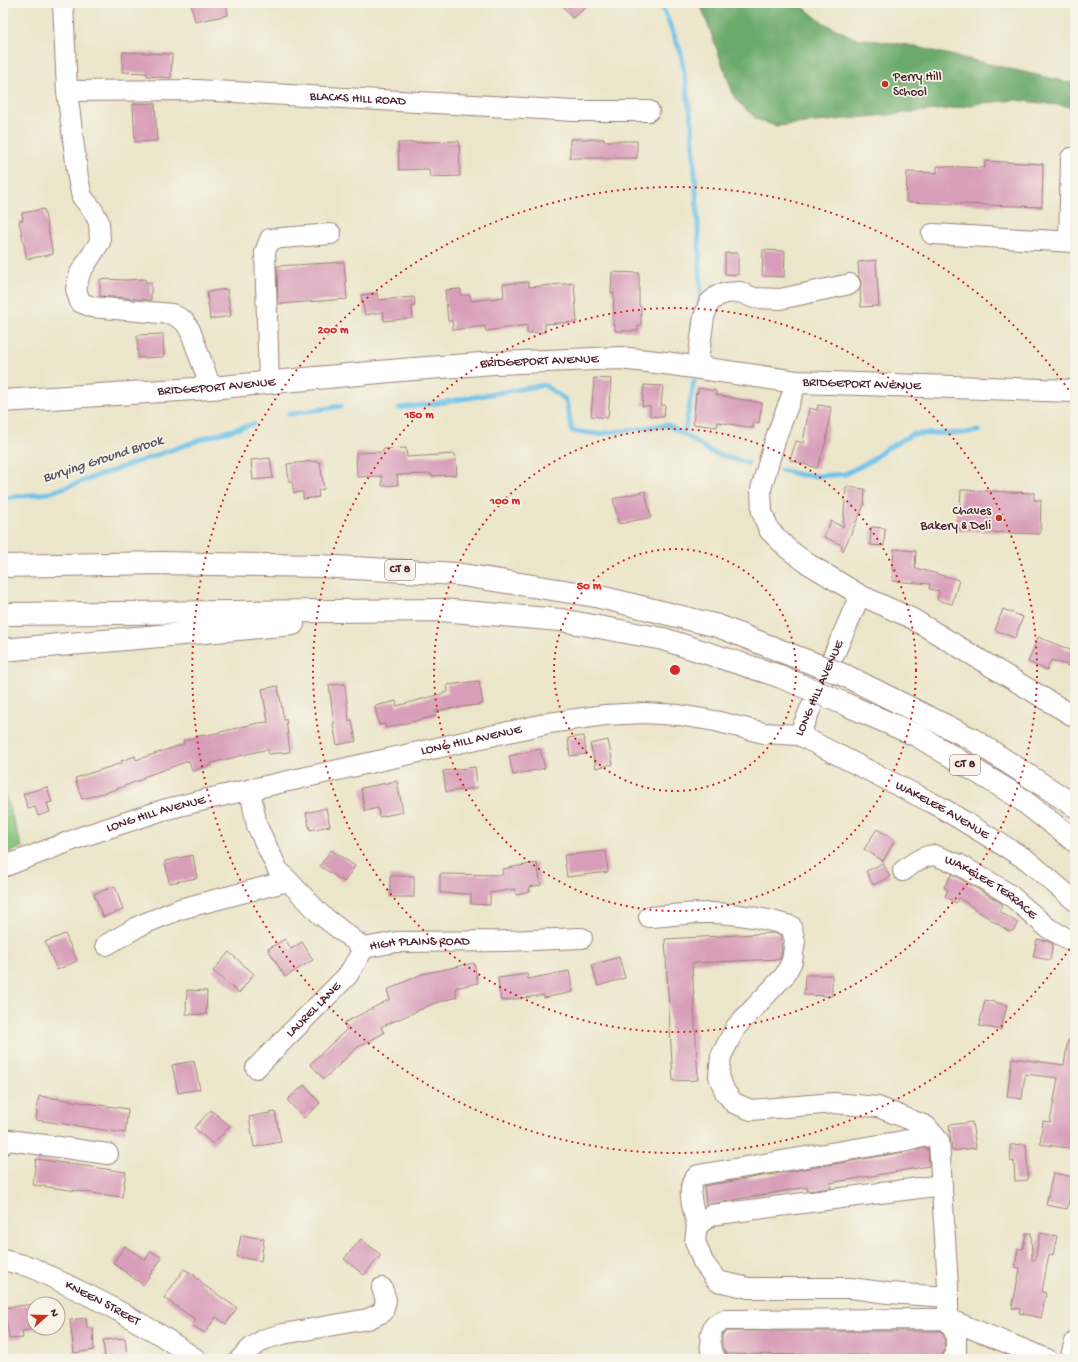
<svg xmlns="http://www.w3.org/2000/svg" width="1078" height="1362" font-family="'Gochi Hand',sans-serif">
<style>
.green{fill:#86c57c;stroke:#687254}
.forest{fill:#6caa6c;stroke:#5b644c}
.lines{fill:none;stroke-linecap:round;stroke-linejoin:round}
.stream{stroke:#6ec2ea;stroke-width:5}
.building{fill:#d89eb9}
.minor-casing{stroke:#9a827a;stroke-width:22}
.major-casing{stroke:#9a827a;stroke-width:24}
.highway-casing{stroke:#9a827a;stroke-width:24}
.minor{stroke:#fff;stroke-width:20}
.major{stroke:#fff;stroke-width:22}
.highway{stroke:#fff;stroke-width:22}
.highway-bridge-casing{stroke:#9a827a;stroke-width:24;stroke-linecap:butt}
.highway-bridge{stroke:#fff;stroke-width:22}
.ring{fill:none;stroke:#d62828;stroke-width:2;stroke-dasharray:2 4}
.poi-dot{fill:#c8321e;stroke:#f7f3e8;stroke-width:1.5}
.labels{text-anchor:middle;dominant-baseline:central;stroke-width:3.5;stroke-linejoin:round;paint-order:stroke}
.shield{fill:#f7f3e8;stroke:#7e5f64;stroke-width:1}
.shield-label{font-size:12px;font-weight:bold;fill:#4a1f2b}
.poi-label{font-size:13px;fill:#4a1f2b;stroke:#f7f3e8;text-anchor:start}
.street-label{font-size:13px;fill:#4a1f2b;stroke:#f7f3e8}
.water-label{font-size:14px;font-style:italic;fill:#555064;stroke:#f7f3e8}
.centre{fill:#d62828;stroke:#f7f3e8;stroke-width:2}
.ring-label{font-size:12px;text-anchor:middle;font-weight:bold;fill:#d62828;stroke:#f7f3e8;stroke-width:3.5;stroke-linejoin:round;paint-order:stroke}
</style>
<rect width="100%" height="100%" fill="#f7f3e8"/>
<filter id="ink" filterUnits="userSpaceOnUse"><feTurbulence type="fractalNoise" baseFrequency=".025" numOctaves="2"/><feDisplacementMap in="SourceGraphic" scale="8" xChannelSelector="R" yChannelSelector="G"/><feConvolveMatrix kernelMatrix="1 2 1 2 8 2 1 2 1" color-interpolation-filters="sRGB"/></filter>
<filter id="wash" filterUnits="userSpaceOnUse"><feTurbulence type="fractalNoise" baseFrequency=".012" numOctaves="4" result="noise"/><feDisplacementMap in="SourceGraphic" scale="16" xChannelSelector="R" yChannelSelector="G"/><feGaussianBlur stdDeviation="0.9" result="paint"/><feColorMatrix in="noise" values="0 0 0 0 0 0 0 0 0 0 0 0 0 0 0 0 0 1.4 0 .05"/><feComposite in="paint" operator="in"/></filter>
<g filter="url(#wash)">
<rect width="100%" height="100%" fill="#ebe5c9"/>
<path class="green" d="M3,789L22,847L3,855Z"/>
<path class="forest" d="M700,3H798L823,23L855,38L908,45L1075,84V107L1016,100L981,103L956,108L776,126L756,119L735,99Z"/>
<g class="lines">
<g class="stream">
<path d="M661,3L681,53L692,124L698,223L701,297L692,323L694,333"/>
<path d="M399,408L439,403L544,385L566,400L572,431L598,434L667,425L684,434L710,452L748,463"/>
<path d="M289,414L341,406"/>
<path d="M684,434L694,381"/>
<path d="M781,470L801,475L816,476L845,474L869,462L886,449L913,434L964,433L978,431"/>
<path d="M3,498L49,493L208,437L254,424"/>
</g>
</g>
<g id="blocks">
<g class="building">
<path d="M191,3H226L228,15L195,22Z"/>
<path d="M561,3H592L572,18Z"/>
<path d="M123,52L172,54L171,78L147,76V73L122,72Z"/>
<path d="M155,103L157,141L135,142L133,104Z"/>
<path d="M570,139H604V141H637V158H570Z"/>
<path d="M459,141L460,176L430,177L429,169L399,170L398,143Z"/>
<path d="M985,161L1043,164L1042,207L906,202L907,172L937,173V166L985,168Z"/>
<path d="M44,209L53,254L27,259L19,221L23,220L22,213Z"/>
<path d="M763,250L785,251L784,277L762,276Z"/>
<path d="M725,253H738V275L725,274Z"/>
<path d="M876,260L879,306L861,307L860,289L861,282L859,278L858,262Z"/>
<path d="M344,262L347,299L278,304L277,266Z"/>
<path d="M612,272L639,273V306H641V326H638V331H615V325H613L614,293H611Z"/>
<path d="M100,279L126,280L145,279V282H151V300L100,296Z"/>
<path d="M528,282L529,287L574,283L577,322L545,324V332L527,333V325L486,331L485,326L453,330L452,321H448L445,290L461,289V295H470L471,301L504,297L503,284Z"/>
<path d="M227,289L231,316L210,319L207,292Z"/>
<path d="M377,293L378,300L414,297L415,306H412L413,318L384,321L383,312L365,315L361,295Z"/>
<path d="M163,334L164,357L138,358L137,335Z"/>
<path d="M594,378L611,379L608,418L591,416Z"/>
<path d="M644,385L663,386L661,405H665L664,417L650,416V406H642Z"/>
<path d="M698,388L716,391V395L762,403L759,423L754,422L753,428L718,422L717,427L693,424L696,393H698Z"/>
<path d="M818,405L831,407L826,442L817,468L790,460L796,441L803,443L809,408L817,410Z"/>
<path d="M406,448L407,457L455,454L457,475L431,476V474L397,475L398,485L382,486V476L357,477L356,453L383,452V449Z"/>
<path d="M270,458L273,478L253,480L251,460Z"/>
<path d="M316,461V462H320L324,489L318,490L319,497L303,499V492L294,493L292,482H289L287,464Z"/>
<path d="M846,487L865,489L864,505L843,551H842V545L824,537L831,521L843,527Z"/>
<path d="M961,490L1034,493V500H1041L1040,534L960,531V528H957V508H960Z"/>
<path d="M645,491L651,517L619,524L613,499Z"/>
<path d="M871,527L885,528L884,546L870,545Z"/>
<path d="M894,549L916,551L915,568L959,580L952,604L937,600L939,591L929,589L930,584L892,581Z"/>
<path d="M1003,609L1023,617L1015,638L995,630Z"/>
<path d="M1038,637L1075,652V668L1051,660L1047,670L1028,662Z"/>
<path d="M479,681L483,704L435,711L436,716L386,728L385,724L379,725L375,706L396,701L397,706L448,692L447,685Z"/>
<path d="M345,684L349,721L352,720L356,741L337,745L333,724H334L329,685Z"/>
<path d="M278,686L284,720L286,719L290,752L268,754V749L211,763L212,765L192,771L189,761L143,777V779L114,790L82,799L75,778L122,763L121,761L135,756L136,760L184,744L183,741L203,735L204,736L258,723L268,722L262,689Z"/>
<path d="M584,736L586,754L570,756L568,738Z"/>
<path d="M608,740L613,764L596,768L590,744Z"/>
<path d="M540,749L545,768L513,775L509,756Z"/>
<path d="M475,767L477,788L446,792L443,771Z"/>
<path d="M397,781L403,812L379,817L378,808L365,811L361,788Z"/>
<path d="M47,787L52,802L47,803L50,812L38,816L35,807L28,809L23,794Z"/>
<path d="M326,808L330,826L310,830L306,813Z"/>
<path d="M877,829L895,840L883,861L864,849Z"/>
<path d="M331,850L355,866L344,882L320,866Z"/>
<path d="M606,851L608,872L567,877L564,855Z"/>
<path d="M193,855L197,878L169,883L165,861Z"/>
<path d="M537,863L541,885L529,887L530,892L516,895L515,889L490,893V905L471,904V894L440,893V874L503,875L502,869Z"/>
<path d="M883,863L890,877L873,885L866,871Z"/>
<path d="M952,874L1003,904L999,911L1018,923L1013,931H1008L959,898L956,903L945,896L948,890L944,887Z"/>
<rect x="390" y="876" width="24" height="21"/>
<path d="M115,886L123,910L103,917L94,894Z"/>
<path d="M774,933L781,935L782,951L780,959L692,963L698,1080L673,1081L665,939Z"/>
<path d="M65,934L77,961L57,970L45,942Z"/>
<path d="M285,939L291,949L302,942L313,960L285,977L268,949Z"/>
<path d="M1037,939L1047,941L1053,944L1050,960L1033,957Z"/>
<path d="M229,952L254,974L239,993L213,971Z"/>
<path d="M619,957L625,978L598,986L592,965Z"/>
<path d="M474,963L478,983L455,988L457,997L435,1003L381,1027L384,1033L358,1047L324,1079L310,1064L347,1029L344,1023L390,999L387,990L422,974Z"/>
<path d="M569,971L573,992L544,998V995L501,1001L498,978L527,974L528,979Z"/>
<path d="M805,975H832V996L804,995Z"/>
<path d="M187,990L207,991L206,1015L186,1014Z"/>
<path d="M985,1000L1007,1005L1001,1030L979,1026Z"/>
<path d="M1068,1040H1075V1149L1040,1144L1043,1121L1050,1122L1058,1078L1025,1074L1022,1099L1007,1097L1012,1058L1064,1065Z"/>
<path d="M194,1061L200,1089L178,1093L172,1065Z"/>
<path d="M304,1085L320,1103L304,1118L287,1100Z"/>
<path d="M39,1096L128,1109L125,1133L36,1120Z"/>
<path d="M211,1110L230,1126L213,1144L194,1128Z"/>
<path d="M275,1112L281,1142L254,1147L249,1117Z"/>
<path d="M972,1122L976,1148L952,1151L949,1125Z"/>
<path d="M1026,1144L1028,1180L1015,1181L1014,1161L1011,1162L1010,1145Z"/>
<path d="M928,1148L929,1166L830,1183L831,1188L808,1191L807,1187L706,1205L704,1186Z"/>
<path d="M36,1159L126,1172L122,1197L33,1185Z"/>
<path d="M1053,1173L1074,1177L1067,1209L1046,1205Z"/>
<path d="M1026,1233H1031L1032,1260H1035L1040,1233L1057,1236L1053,1255L1049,1254L1042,1292L1046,1293L1041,1318L1019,1313L1020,1309L1012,1308L1020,1268L1015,1267L1018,1248L1023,1249Z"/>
<path d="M241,1235L264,1239L261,1261L237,1257Z"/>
<path d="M361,1239L381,1255L364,1275L344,1259Z"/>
<path d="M125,1246L145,1260L151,1251L162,1258L143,1285L113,1263Z"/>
<path d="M184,1269L195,1275L194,1276L202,1282L201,1283L237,1308L226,1324L216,1317L205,1333L192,1325L196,1320L164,1298Z"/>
<path d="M34,1304V1328H44L22,1331L23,1338L9,1339L7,1321H3V1308Z"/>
<path d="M86,1318L87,1328H93L94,1350L74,1353L70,1320Z"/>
<path d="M727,1331H941L944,1336V1352L942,1356L726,1354L722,1347V1336L723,1333Z"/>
<path d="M125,1338L127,1358L105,1359L103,1340Z"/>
</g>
</g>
</g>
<g filter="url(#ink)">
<use href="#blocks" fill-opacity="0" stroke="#9a827a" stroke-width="1"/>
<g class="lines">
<g class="minor-casing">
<g id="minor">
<path d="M63,3L67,91L78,178L82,197L92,209L99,222L100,242L80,273L76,289L80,302L92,307L172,314L184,321L190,330L211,388"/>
<path id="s1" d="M67,91L196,90L491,106L574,111H649"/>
<path d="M932,234L1075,242"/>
<path d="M1069,241L1071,158H1075"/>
<path d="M697,367L704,317L709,303L717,296L726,293L740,292L754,298L780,299L850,284"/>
<path d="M797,382L776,437L761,489L762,512L769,530L788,549L807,563L860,595L911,618L1075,717"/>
<path d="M269,383L265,252L270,239L331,234"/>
<path id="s2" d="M799,735L860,595"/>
<path id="s3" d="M250,790L257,826L278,870L321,915L364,948L396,942L505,941L582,938"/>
<path id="s4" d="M3,867L81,837L163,810L212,798L549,723L605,715L644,713L679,715L715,721L764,733L799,735L942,808L1027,860L1075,901"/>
<path id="s5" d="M903,871C912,864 922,856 934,855L958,864L996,886L1010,895L1048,928L1075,943"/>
<path d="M649,917C667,916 686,913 705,913C734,912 763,918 791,926L795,941L792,961L785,975L736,1027L721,1056L719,1076L725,1092L734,1103L751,1110L834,1103L878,1107L926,1126L939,1141L948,1286V1319L956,1335V1355L953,1359"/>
<path d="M106,945L141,925L180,909L288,881"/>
<path id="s6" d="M256,1068L348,975L364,948"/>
<path d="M3,1144L9,1140L108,1154"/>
<path d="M942,1185L711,1215L697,1226L695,1241L703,1262L717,1281L749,1288H851L888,1293L948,1297"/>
<path d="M697,1226C694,1211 684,1186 698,1175L897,1142L934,1135"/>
<path id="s7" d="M3,1260L31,1267L106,1304L159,1334L196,1359"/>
<path d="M240,1359L251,1348L265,1339L283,1334L368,1319L383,1312L386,1300L382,1288"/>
<path d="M716,1359C708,1352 709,1332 715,1325C717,1323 721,1322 724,1320L948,1319L1047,1359"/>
<path d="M1070,1359L1075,1342"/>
</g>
</g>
<g class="major-casing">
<g id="major">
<path id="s8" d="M3,401L211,388L401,370L494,363L620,358L665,363L797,382L1075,391"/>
</g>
</g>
<g class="highway-casing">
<g id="highway">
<path d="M3,566L161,563L320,566L456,574L596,596L718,626L786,653"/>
<path d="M3,614L441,610L561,620L663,639L779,676"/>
<path d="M3,650L293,624"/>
<path d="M846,676L972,739L1075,806"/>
<path d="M845,704L918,736L1017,796L1075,841"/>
</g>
</g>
<use href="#minor" class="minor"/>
<use href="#major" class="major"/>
<use href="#highway" class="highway"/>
<g class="highway-bridge-casing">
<g id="highway-bridge">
<path d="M786,653L846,676"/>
<path d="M779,676L845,704"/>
</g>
</g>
<use href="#highway-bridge" class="highway-bridge"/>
</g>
</g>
<g class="ring">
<circle cx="675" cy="670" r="121"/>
<circle cx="675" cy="670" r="241"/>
<circle cx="675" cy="670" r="362"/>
<path d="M1073 944A483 483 0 1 1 1073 396"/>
</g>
<g class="poi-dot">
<circle cx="885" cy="84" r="4"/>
<circle cx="999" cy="518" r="4"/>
</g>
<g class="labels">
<g class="shield">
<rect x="385" y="560" width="30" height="20" rx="3"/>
<rect x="950" y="755" width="30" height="20" rx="3"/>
</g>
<g class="shield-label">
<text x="400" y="570">CT 8</text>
<text x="965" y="765">CT 8</text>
</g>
<g class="poi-label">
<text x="893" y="77">Perry Hill<tspan x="893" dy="15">School</tspan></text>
<text x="991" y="511" text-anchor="end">Chaves<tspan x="991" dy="15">Bakery &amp; Deli</tspan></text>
</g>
<g class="street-label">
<text stroke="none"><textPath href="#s1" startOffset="291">BLACKS HILL ROAD</textPath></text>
<text stroke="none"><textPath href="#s8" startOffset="538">BRIDGEPORT AVENUE</textPath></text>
<text stroke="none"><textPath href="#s8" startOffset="862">BRIDGEPORT AVENUE</textPath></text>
<text stroke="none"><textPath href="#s8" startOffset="214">BRIDGEPORT AVENUE</textPath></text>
<text stroke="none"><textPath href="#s2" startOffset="51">LONG HILL AVENUE</textPath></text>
<text stroke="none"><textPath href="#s4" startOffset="486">LONG HILL AVENUE</textPath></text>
<text stroke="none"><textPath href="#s4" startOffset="980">WAKELEE AVENUE</textPath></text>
<text stroke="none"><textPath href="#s4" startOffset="162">LONG HILL AVENUE</textPath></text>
<text stroke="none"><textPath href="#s5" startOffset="101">WAKELEE TERRACE</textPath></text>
<text stroke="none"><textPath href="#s3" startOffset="258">HIGH PLAINS ROAD</textPath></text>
<text stroke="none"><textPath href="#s6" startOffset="82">LAUREL LANE</textPath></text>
<text stroke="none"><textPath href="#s7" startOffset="109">KNEEN STREET</textPath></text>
</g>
<g class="water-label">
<text transform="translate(103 460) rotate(-18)">Burying Ground Brook</text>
</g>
</g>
<circle cx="675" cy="670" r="6" class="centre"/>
<g class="ring-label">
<text x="333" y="333">200 m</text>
<text x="419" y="418">150 m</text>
<text x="505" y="504">100 m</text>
<text x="589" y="589">50 m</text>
</g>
<rect width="1078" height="1362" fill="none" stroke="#f7f3e8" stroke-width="16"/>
<g transform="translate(46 1316) rotate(70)"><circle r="19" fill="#f7f3e8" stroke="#b29e9c"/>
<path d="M0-3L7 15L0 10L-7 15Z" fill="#c8321e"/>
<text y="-6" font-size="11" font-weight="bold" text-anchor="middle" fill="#4a1f2b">N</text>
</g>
</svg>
